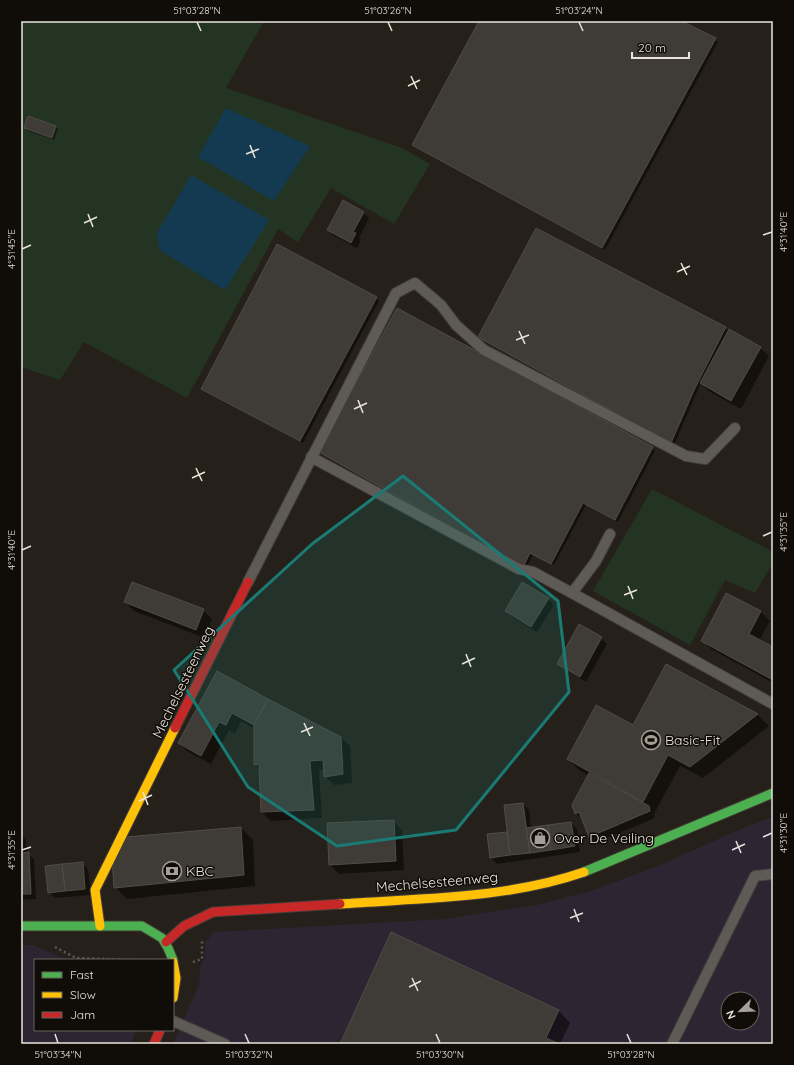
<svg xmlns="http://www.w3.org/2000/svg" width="794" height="1065" font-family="Quicksand,sans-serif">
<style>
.commercial{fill:#2e2532;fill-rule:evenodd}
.green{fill:#233522}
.water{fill:#143a51}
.shadow{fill:#0007}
.building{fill:#3f3b36;stroke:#514c46}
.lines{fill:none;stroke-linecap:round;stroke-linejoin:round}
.lane-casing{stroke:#433d39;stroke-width:12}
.fast-casing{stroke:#433d39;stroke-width:11}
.slow-casing{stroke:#433d39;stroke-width:11}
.jam-casing{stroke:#433d39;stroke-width:11}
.path{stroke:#5e5b56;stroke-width:2.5;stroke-dasharray:2 3;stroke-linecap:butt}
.lane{stroke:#5e5a55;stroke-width:10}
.fast{stroke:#4caf50;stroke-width:9}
.slow{stroke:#ffc107;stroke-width:9}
.jam{stroke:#c62828;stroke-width:9}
.marked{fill:#1a7b74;fill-opacity:0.2;stroke:#1a7b74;stroke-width:3;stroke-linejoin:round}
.ticks{fill:none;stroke:#e9e3dc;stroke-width:1.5}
.labels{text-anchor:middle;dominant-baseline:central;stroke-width:3;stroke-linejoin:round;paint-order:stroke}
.street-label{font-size:14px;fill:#e9e3dc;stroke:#100c07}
.poi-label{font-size:14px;fill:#e9e3dc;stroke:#100c07;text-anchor:start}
.neatline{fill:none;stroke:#e9e3dc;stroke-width:1.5}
.ticks-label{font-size:10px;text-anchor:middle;fill:#e9e3dc}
</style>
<rect width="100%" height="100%" fill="#26201a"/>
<g class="commercial">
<path d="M773,817V1044H173L199,985L201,964L205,957V942L214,932L444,919L537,905L591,891L658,866L743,828ZM728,999H752V1023H728Z"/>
<path d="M21,945H33L68,960H35V1030H136L131,1044H21Z"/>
</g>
<g class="green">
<path d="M21,21H264L226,88L402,148L430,164L394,224L331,188L298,242L278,229L187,398L84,342L60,380L21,367Z"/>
<path d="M652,489L773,552V563L755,593L725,580L690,645L593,591Z"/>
</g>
<g class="water">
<path d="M226,108L310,146L274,201L198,157Z"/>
<path d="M191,175L269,220L225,290L159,250L157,233Z"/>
</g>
<g class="shadow">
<path d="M480,21H679L718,42L605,250L414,145Z"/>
<path d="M55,126L58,129L54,140L28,131L25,128Z"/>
<path d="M363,212L369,218L359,238L361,240L357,248L334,236L328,230Z"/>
<path d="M376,298L379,301L303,443L202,389Z"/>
<path d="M398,309L653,448L655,451L618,522L586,505L554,565L533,555L526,569L323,454Z"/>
<path d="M725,328L729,332L760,348L769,356L741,409L710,392L701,383L674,445L479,337Z"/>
<path d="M727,594L761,612L770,621L759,641L773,648V683L711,649L702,641Z"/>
<path d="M548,599L554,605L537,632L512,617L506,611Z"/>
<path d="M125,602L203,610L212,619L205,638L134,611Z"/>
<path d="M601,638L607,644L586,682L564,669L558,663Z"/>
<path d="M666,666L758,715L769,726L703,778L680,766L654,814L655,818L595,843L590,837L582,819L576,813L589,776L580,771L568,759L634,726Z"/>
<path d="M217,673L340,737L350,746L352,783L334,785L325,776V769L319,770L322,818L271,821L262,812L260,769L255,764V729L241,721L235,734L229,730L211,764L188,752L179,743Z"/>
<path d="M523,804L529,810L531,828L571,823L577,829L580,852L497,864L491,858L488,835L509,833Z"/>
<path d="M393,821L402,830L404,870L339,874L330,865Z"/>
<path d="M241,828L253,840L255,886L127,899L115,887Z"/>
<path d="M21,835L26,840L27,853L34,859L36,899L21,900Z"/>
<path d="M82,863L88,869L91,895L55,898L49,892Z"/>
<path d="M392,934L559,1011L570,1023L560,1044H341Z"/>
</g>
<g class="building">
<path d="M479,21H681L716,38L602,248L412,145Z"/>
<path d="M28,116L56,126L52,138L24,128Z"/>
<path d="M343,200L364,212L353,232L356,233L351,243L327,230Z"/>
<path d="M536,228L726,327L695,388L671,443L478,337Z"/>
<path d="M277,244L377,297L300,441L201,389Z"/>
<path d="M397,308L653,447L615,520L583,503L551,564L530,553L523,567L319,452Z"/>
<path d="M729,329L761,347L731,401L700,383Z"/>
<path d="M132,582L204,609L196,630L124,602Z"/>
<path d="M522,582L549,598L531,627L505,611Z"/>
<path d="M726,593L761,611L749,634L773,647V680L701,641Z"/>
<path d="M579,624L602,637L580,677L557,664Z"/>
<path d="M666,664L758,714L690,767L668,755L643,802L567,759L596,705L633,725Z"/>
<path d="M217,671L268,699L254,725L232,713L226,725L219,722L201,756L178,743Z"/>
<path d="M268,699L341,737L343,774L324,777L323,760L310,761L314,810L261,812L259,764L254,765V725Z"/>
<path d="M589,773L649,806L650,811L589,837L579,812L575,814L572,805Z"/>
<path d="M523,803L530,853L510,855L504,805Z"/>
<path d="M394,820L396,861L329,865L327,823Z"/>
<path d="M571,822L575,846L551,850L548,825Z"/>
<path d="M548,825L551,850L530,853L526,828Z"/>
<path d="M241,827L244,875L114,888L112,858L126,837Z"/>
<path d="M507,832L510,855L490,858L487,834Z"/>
<path d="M21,840L22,853L29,852L31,894H21Z"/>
<path d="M83,862L85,889L65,891L62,864Z"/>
<path d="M62,864L65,891L48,893L45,866Z"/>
<path d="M391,932L559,1010L546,1038L560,1044H340Z"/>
</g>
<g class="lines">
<g class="lane-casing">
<g id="lane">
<path d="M311,457L519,569L533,572L572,593"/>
<path d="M610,534L596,561L572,593L773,704"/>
<path d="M248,582L396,293L415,283L441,305L456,325L484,350L686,456L705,459L735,428"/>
<path d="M173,1021L225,1044"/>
<path d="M672,1044L755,876L773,874"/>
</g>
</g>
<g class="fast-casing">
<g id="fast">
<path d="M584,872L773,793"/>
<path d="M21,926H142L162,938L168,948L173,960"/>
</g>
</g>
<g class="slow-casing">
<g id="slow">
<path d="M340,904C421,898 506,899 584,872"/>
<path d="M100,926L95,890L175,728"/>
<path d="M173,962L176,978L173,998"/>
</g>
</g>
<g class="jam-casing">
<g id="jam">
<path d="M175,728L248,582"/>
<path d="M166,942L184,926L213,912L340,904"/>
<path d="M154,1044L160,1030"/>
</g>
</g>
<g class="path">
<path d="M55,947L76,958L132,960"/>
<path d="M193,962L202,959V940"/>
</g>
<use href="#lane" class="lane"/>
<use href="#fast" class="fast"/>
<use href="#slow" class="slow"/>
<use href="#jam" class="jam"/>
</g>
<path class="marked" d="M403,476L558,601L569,692L456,830L337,846L248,787L174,670L312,544Z"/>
<path class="ticks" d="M197,22L201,31M388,22L392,31M579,22L583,31M411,76L417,89M408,86L420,80M250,145L255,158M246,154L259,149M88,214L93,227M84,223L97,217M763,235L772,232M22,249L31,245M681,263L687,275M677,272L690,266M519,331L525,344M516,340L529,335M358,400L363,413M354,409L367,403M196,468L202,481M192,478L205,472M763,536L772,532M22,550L31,546M628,586L633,599M624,595L637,590M466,654L471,667M462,664L475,658M304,723L310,736M301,732L313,727M143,792L148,805M139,801L152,795M763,837L772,833M736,841L741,853M22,850L31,847M732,850L745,844M574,909L579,922M570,918L583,913M412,978L418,991M409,987L421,981M55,1034L58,1043M245,1034L249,1043M436,1034L440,1043M627,1034L631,1043"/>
<defs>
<g id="stadium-ring" transform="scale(1)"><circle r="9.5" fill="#100c07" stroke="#a59f98" stroke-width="1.5"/><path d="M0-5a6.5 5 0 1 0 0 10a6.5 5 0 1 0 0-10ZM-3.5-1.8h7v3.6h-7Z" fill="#a59f98"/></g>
<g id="shop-ring" transform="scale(1)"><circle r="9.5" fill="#100c07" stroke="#a59f98" stroke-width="1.5"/><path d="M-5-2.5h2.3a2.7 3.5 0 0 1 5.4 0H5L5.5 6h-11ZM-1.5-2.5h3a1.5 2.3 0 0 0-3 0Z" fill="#a59f98"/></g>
<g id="bank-ring" transform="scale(1)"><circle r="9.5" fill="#100c07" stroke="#a59f98" stroke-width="1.5"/><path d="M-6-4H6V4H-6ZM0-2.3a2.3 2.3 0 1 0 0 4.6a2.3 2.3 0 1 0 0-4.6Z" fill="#a59f98"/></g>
</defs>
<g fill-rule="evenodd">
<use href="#stadium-ring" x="651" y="740"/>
<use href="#shop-ring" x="540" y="838"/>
<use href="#bank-ring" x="172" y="871"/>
</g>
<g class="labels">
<g class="street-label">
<text transform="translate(183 682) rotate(-64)">Mechelsesteenweg</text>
<text transform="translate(437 882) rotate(-5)">Mechelsesteenweg</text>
</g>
<g class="poi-label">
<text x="665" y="740">Basic-Fit</text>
<text x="554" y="838">Over De Veiling</text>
<text x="186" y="871">KBC</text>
</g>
</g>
<rect width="794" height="1065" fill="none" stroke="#100c07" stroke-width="44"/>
<rect x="34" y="959" width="140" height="72" fill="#100c07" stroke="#67625c"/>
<rect x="42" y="972" width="20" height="6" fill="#4caf50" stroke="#67625c"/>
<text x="70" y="979" font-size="12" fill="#e9e3dc">Fast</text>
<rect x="42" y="992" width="20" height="6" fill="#ffc107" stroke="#67625c"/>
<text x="70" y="999" font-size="12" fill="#e9e3dc">Slow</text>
<rect x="42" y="1012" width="20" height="6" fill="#c62828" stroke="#67625c"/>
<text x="70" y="1019" font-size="12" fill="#e9e3dc">Jam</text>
<g transform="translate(740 1011) rotate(247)"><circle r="19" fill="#100c07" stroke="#67625c"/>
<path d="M0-3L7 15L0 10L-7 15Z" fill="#a59f98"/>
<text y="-6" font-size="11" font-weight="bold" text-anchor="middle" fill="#e9e3dc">N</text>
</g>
<path d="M632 52v6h57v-6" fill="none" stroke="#e9e3dc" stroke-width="2"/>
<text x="638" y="52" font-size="12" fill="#e9e3dc" stroke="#100c07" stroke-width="3" paint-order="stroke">20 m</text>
<rect x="22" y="22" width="750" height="1021" class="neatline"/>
<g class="ticks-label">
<text x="197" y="14">51°03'28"N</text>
<text x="388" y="14">51°03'26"N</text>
<text x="579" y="14">51°03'24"N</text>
<text transform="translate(783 232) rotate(-90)" y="4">4°31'40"E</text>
<text transform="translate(11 249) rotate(-90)" y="4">4°31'45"E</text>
<text transform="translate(783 532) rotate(-90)" y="4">4°31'35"E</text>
<text transform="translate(11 550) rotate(-90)" y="4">4°31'40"E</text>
<text transform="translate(783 833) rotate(-90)" y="4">4°31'30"E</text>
<text transform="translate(11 850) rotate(-90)" y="4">4°31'35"E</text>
<text x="58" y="1058">51°03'34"N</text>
<text x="249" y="1058">51°03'32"N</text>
<text x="440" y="1058">51°03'30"N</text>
<text x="631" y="1058">51°03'28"N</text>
</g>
</svg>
